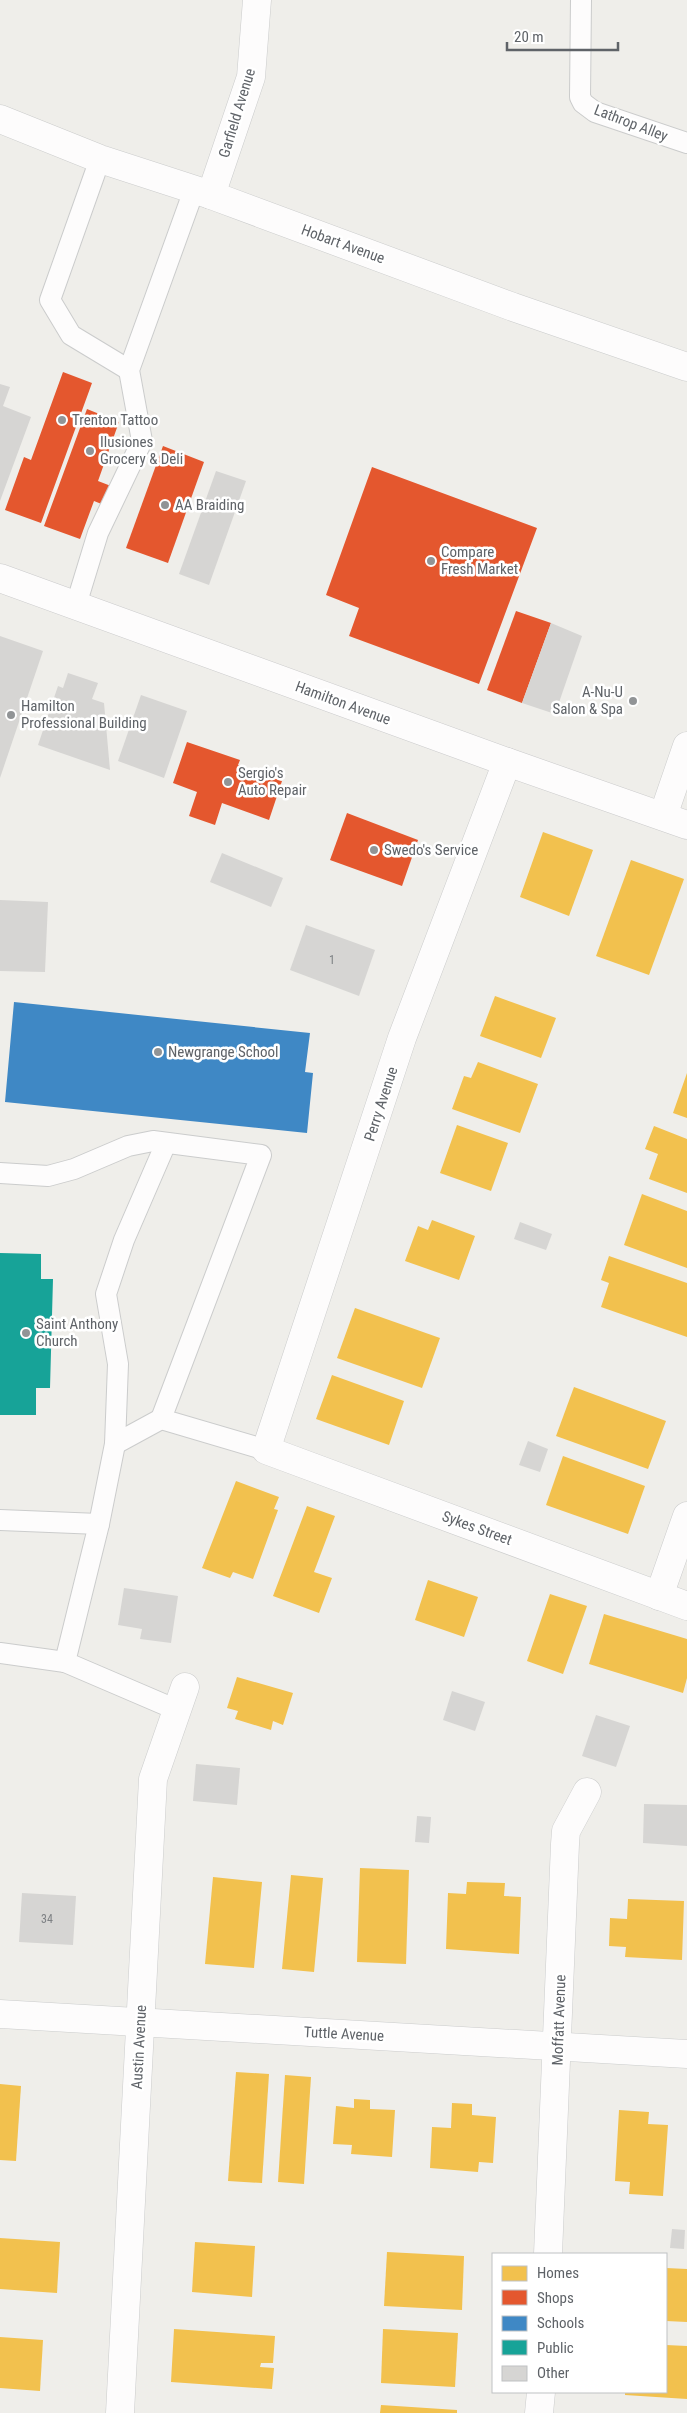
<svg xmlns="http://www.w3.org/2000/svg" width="687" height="2413" font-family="'Roboto Condensed',sans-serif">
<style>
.homes{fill:#f2c14e}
.shops{fill:#e4572e}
.schools{fill:#3f88c5}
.public{fill:#17a398}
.building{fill:#d6d5d3}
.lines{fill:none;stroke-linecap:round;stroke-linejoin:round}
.service-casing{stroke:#cbcccc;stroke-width:22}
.minor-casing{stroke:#cbcccc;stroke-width:29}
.secondary-casing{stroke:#cacacb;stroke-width:29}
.service{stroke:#fdfcfc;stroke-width:20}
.minor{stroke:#fdfcfc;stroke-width:28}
.secondary{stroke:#fdfcfc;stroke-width:28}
.poi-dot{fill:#919496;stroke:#fff;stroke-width:2}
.labels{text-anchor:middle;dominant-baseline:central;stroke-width:5;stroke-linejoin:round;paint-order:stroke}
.number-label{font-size:12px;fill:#7e8184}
.street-label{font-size:15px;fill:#5f6368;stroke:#fff}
.poi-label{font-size:15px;fill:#5f6368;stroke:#fff;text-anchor:start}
</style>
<rect width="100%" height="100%" fill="#efeeea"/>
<g class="homes">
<path d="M543,832L593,850L569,916L520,897Z"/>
<path d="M631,860L684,879L649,975L596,956Z"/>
<path d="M495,996L556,1018L541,1058L480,1036Z"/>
<path d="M478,1062L538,1084L520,1133L452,1109L464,1076L471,1078Z"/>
<path d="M687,1073V1118L673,1113Z"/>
<path d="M457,1125L508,1143L491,1191L440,1173Z"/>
<path d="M654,1126L687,1139V1193L649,1179L658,1154L645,1149Z"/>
<path d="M642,1194L687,1211V1268L624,1245Z"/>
<path d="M432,1220L475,1236L459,1280L405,1261L418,1226L428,1230Z"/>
<path d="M609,1256L687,1283V1337L601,1307L609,1283L601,1280Z"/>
<path d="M355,1308L440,1338L422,1388L337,1358Z"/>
<path d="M332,1375L404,1401L389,1445L316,1419Z"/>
<path d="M574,1387L666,1421L648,1469L556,1436Z"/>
<path d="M563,1456L645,1486L628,1534L546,1505Z"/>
<path d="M236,1481L279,1497L274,1509L278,1510L253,1579L233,1572L230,1578L202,1568Z"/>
<path d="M307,1506L335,1516L314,1572L332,1578L319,1613L273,1596Z"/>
<path d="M428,1580L478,1597L464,1637L415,1620Z"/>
<path d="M550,1594L587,1606L563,1674L527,1661Z"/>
<path d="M604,1614L687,1639V1678L683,1693L589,1664Z"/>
<path d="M237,1677L293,1693L283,1725L273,1721L271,1730L235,1719L238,1711L227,1708Z"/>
<path d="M360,1868L409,1870L406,1964L357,1962Z"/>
<path d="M291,1875L323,1878L314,1972L282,1969Z"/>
<path d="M213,1877L262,1882L254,1968L205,1964Z"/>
<path d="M467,1882L505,1883L504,1896L521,1897L519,1954L446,1949L448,1893L466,1894Z"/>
<path d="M628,1899L684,1901L682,1960L625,1957L626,1947L609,1946L610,1918L627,1919Z"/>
<path d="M236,2072L269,2074L262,2183L228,2181Z"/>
<path d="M285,2075L311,2077L304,2184L278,2182Z"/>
<path d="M0,2084L21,2086L16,2161L0,2160Z"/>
<path d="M354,2099L370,2100V2109L395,2110L392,2157L351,2154L352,2145L333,2144L336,2106L354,2108Z"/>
<path d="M452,2103L472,2104V2115L496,2117L493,2163L479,2162L478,2172L430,2168L432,2127L451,2128Z"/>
<path d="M619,2110L649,2112L648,2124L668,2125L663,2196L629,2194L630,2182L615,2181Z"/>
<path d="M0,2238L60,2242L57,2293L0,2289Z"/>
<path d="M195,2242L255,2246L252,2297L192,2292Z"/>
<path d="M387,2252L464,2256L462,2310L384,2306Z"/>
<path d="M666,2268L687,2269V2322L666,2321Z"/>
<path d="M174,2329L275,2336L273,2363H261L260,2367L274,2368L272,2389L171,2382Z"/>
<path d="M383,2329L458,2333L455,2387L381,2383Z"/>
<path d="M0,2337L43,2340L40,2391L0,2388Z"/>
<path d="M666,2345L687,2346V2399L625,2395V2392H666Z"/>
<path d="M381,2405L457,2410V2413H380Z"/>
</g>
<g class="shops">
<path d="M63,372L92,383L41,523L5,510L24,457L31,460Z"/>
<path d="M87,409L119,422L98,481L111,486L104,505L94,501L80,539L44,526Z"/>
<path d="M163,446L204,462L168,563L126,548Z"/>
<path d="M372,467L537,528L479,684L349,636L359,608L326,595Z"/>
<path d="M516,611L551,623L522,703L487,690Z"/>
<path d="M187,742L240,760L238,765L282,781L269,820L222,803L215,825L189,816L197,792L173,783Z"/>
<path d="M347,813L418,840L402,886L330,860Z"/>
</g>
<path class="schools" d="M14,1002L310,1033L305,1072L313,1073L307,1133L5,1102Z"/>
<path class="public" d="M0,1253L41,1254V1279H53L50,1388H36V1415H0Z"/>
<g class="building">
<path d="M0,384L10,387L3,406L31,417L0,501Z"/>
<path d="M216,471L246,481L209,585L179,574Z"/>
<path d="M551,623L582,636L555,714L522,703Z"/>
<path d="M0,636L43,651L0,778Z"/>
<path d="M68,673L98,683L92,699L104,703L110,770L38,745L58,686L63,688Z"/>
<path d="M141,695L187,711L164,778L118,761Z"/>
<path d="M222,853L283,878L271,907L210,882Z"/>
<path d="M0,900L48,902L45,972L0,971Z"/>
<path d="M306,925L375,950L359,996L290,970Z"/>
<path d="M520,1222L552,1234L546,1250L514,1239Z"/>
<path d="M528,1441L548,1449L540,1472L519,1465Z"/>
<path d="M124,1588L178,1596L171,1643L140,1639L142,1629L118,1625Z"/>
<path d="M452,1691L485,1702L475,1731L443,1720Z"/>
<path d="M596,1715L630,1726L616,1767L582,1756Z"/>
<path d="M196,1764L240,1768L237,1805L193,1801Z"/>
<path d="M644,1804L687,1805V1846L643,1843Z"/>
<path d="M417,1816L431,1817L429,1843L415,1842Z"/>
<path d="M22,1893L76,1896L73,1945L19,1942Z"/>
<path d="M672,2229L685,2230L684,2249L670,2248Z"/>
</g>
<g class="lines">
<g class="service-casing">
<g id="service">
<path d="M581,0L580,97L583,103L595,112L687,143"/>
<path d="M100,159L50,300L71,335L129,370"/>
<path d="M76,605L98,533L142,441L129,370L194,190"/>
<path d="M166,1143L124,1240L106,1294L118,1364L115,1444L99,1524L65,1662L177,1710"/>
<path d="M0,1173L48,1176L74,1169L128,1146L153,1141L261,1155L161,1419L266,1450"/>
<path d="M115,1444L161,1419"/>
<path d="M0,1520L99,1524"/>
<path d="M0,1653L65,1662"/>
</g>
</g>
<g class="minor-casing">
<g id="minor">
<path d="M0,119L100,159L211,195L513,307L687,367"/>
<path d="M211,195L251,77L257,0"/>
<path d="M507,762L402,1038L266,1450L687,1606"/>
<path d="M663,816L687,746"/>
<path d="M659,1596L687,1516"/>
<path d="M0,2014L687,2054"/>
<path d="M548,2254L565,1844L566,1831L587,1792"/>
<path d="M120,2413L153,1779L185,1687"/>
<path d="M539,2413L541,2392"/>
</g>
</g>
<g class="secondary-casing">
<path id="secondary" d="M0,578L507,762L687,825"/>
</g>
<use href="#service" class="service"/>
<use href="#minor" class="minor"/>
<use href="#secondary" class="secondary"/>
</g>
<g class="poi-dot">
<circle cx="62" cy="420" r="5"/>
<circle cx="90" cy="451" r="5"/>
<circle cx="165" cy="505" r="5"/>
<circle cx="431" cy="561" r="5"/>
<circle cx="633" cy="701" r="5"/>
<circle cx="11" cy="715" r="5"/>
<circle cx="228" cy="782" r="5"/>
<circle cx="374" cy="850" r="5"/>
<circle cx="158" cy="1052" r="5"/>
<circle cx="26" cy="1333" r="5"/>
</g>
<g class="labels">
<g class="number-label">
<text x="332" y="960">1</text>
<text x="47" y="1919">34</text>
</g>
<g class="street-label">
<text transform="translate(237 113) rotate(-73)">Garfield Avenue</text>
<text transform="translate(631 123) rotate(21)">Lathrop Alley</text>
<text transform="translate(343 244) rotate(20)">Hobart Avenue</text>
<text transform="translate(343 703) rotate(20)">Hamilton Avenue</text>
<text transform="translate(381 1104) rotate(-72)">Perry Avenue</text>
<text transform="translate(477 1528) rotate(20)">Sykes Street</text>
<text transform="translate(559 2020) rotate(-88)">Moffatt Avenue</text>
<text transform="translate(344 2034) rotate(3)">Tuttle Avenue</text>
<text transform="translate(139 2047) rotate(-87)">Austin Avenue</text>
</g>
<g class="poi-label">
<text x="72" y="420">Trenton Tattoo</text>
<text x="100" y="442">Ilusiones<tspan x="100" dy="17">Grocery &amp; Deli</tspan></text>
<text x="175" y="505">AA Braiding</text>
<text x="441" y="552">Compare<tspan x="441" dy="17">Fresh Market</tspan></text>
<text x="623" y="692" text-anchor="end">A-Nu-U<tspan x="623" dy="17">Salon &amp; Spa</tspan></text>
<text x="21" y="706">Hamilton<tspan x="21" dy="17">Professional Building</tspan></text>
<text x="238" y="773">Sergio's<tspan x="238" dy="17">Auto Repair</tspan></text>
<text x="384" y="850">Swedo's Service</text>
<text x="168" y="1052">Newgrange School</text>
<text x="36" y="1324">Saint Anthony<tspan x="36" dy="17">Church</tspan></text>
</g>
</g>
<rect x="492" y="2253" width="175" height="140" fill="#ffffff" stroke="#bfc1c3"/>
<rect x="502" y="2266" width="25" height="15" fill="#f2c14e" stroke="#bfc1c3"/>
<text x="537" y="2278" font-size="15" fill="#5f6368">Homes</text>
<rect x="502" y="2290" width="25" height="15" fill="#e4572e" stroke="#bfc1c3"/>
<text x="537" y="2303" font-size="15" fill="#5f6368">Shops</text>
<rect x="502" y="2316" width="25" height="15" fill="#3f88c5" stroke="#bfc1c3"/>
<text x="537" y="2328" font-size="15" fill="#5f6368">Schools</text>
<rect x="502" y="2340" width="25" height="15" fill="#17a398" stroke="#bfc1c3"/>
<text x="537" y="2353" font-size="15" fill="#5f6368">Public</text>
<rect x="502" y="2366" width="25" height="15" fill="#d6d5d3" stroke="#bfc1c3"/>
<text x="537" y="2378" font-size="15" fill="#5f6368">Other</text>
<path d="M507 42v8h111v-8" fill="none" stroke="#5f6368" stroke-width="2.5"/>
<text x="514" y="42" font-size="15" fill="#5f6368" stroke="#ffffff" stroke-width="4" paint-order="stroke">20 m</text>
</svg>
